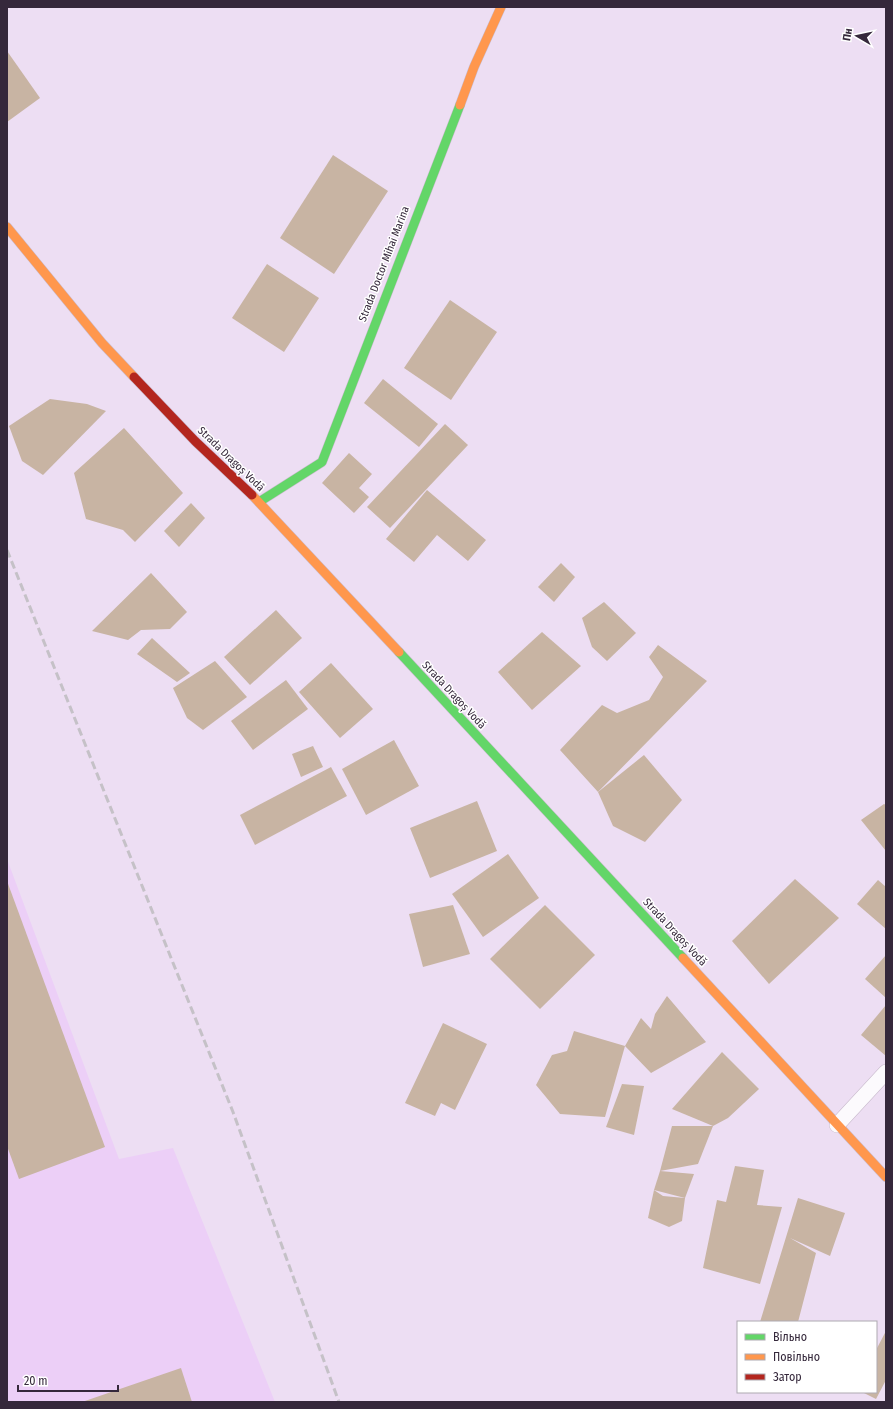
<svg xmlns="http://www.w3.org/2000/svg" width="893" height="1409" font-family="'Fira Sans Condensed',sans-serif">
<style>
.built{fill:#eccff7}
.building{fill:#c8b4a3}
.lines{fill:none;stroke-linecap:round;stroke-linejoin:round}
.lane-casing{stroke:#c9bbcd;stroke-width:16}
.fast-casing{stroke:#c9bbcd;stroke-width:10}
.slow-casing{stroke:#c9bbcd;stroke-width:10}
.jam-casing{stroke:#c9bbcd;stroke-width:10}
.lane{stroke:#fcfafd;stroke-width:15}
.fast{stroke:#63d668;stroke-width:9}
.slow{stroke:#ff974d;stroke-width:9}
.jam{stroke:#b3261e;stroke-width:9}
.rail{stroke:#c5c1c7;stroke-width:3;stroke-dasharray:8 4;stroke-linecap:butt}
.labels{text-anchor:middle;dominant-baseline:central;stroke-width:3;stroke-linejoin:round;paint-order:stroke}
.street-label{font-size:11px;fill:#35283b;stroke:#fff}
</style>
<rect width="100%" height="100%" fill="#eddef3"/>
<path class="built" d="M7,859L119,1159L173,1148L275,1402H7Z"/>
<g class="building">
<path d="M7,51L40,98L7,122Z"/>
<path d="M333,155L388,191L334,274L280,238Z"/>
<path d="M267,264L319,298L284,352L232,318Z"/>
<path d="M450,300L497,332L451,400L404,368Z"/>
<path d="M383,379L438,424L419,447L364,403Z"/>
<path d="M50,399L87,404L106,411L43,475L22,461L9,426Z"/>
<path d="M445,424L468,445L390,528L367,507Z"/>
<path d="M124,428L183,493L135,542L123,530L86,519L74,473Z"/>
<path d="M349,453L372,474L359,488L369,497L354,513L322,483Z"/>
<path d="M427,490L486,540L468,561L437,535L414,562L386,539Z"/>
<path d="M191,503L205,518L179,547L164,531Z"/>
<path d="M561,563L575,577L554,602L538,587Z"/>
<path d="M151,573L187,612L170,629L141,630L128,640L92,631Z"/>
<path d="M604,602L636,633L607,661L592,647L582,618Z"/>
<path d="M276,610L302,638L250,685L224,657Z"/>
<path d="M542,632L581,666L532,710L498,672Z"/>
<path d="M152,638L190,673L177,682L137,654Z"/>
<path d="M658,645L707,681L598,792L560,750L602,705L617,713L649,700L663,677L649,657Z"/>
<path d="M215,661L247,697L203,730L187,718L173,688Z"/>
<path d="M331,663L373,709L340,738L299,692Z"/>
<path d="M286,680L308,709L253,750L231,721Z"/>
<path d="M394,740L419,786L366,815L342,769Z"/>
<path d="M313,746L323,767L301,777L292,754Z"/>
<path d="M644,755L682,800L645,842L613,826L598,792Z"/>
<path d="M331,767L347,796L255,845L240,815Z"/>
<path d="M477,801L497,851L430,878L410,828Z"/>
<path d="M884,804L886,805V851L861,820Z"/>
<path d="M508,854L539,898L483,937L452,894Z"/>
<path d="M795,879L839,918L769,984L732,941Z"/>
<path d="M878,880L886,887V929L857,904Z"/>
<path d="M7,881L105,1147L19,1179L7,1146Z"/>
<path d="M453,905L470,954L423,967L409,914Z"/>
<path d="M545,905L595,955L540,1009L490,959Z"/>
<path d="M886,955V998L865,979Z"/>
<path d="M667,996L706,1042L651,1073L625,1046L605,1117L560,1114L536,1085L552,1055L567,1051L574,1031L625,1046L641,1018L651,1029L655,1014Z"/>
<path d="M886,1005V1056L861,1035Z"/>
<path d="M443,1023L487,1044L455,1110L441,1103L435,1116L405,1103Z"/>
<path d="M722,1052L759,1089L728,1118L713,1126L672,1109Z"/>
<path d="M622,1084L644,1086L634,1135L606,1127Z"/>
<path d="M672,1126H713L698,1164L660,1171Z"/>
<path d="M735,1166L764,1170L757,1205L782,1207L760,1284L703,1268L717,1200L726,1202Z"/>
<path d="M660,1171L694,1174L685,1198L654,1190Z"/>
<path d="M654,1190L663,1196L685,1198L682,1221L669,1227L648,1218Z"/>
<path d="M798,1198L845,1213L830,1256L790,1238L816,1253L798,1322H760Z"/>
<path d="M886,1331V1380L876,1399L862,1392H876V1350Z"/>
<path d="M181,1368L192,1402H82Z"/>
</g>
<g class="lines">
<g class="lane-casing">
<path id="lane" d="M837,1125L886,1072"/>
</g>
<g class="fast-casing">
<g id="fast">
<path d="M259,502L322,462L460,105"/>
<path d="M399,652L683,958"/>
</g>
</g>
<g class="slow-casing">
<g id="slow">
<path d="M460,105L474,67L501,7"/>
<path d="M7,227L102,343L134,377"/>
<path d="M252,495L399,652"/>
<path d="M683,958L886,1177"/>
</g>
</g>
<g class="jam-casing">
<path id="jam" d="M134,377L195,441L252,495"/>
</g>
<use href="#lane" class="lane"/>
<use href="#fast" class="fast"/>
<use href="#slow" class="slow"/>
<use href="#jam" class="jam"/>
<path class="rail" d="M7,550L233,1112L339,1402"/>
</g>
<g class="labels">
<g class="street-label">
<text transform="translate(384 264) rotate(-69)">Strada Doctor Mihai Marina</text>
<text transform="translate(231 459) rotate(44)">Strada Dragoș Vodă</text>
<text transform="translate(454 695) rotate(47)">Strada Dragoș Vodă</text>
<text transform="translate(675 932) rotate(47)">Strada Dragoș Vodă</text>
</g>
</g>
<rect width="893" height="1409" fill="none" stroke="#35283b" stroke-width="16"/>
<rect x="737" y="1321" width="140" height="72" fill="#ffffff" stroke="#aea9b1"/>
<rect x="745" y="1334" width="20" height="6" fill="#63d668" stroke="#aea9b1"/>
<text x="773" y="1341" font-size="12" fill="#35283b">Вільно</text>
<rect x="745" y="1354" width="20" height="6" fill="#ff974d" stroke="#aea9b1"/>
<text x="773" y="1361" font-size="12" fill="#35283b">Повільно</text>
<rect x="745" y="1374" width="20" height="6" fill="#b3261e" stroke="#aea9b1"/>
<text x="773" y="1381" font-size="12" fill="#35283b">Затор</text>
<g transform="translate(857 36) rotate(279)" stroke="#ffffff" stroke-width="3" paint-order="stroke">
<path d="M0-3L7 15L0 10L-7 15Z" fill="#35283b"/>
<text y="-6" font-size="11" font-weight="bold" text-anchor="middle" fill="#35283b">Пн</text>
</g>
<path d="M18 1385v6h100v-6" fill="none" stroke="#35283b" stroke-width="2"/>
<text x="24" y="1385" font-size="12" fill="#35283b" stroke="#ffffff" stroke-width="3" paint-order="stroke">20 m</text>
</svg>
